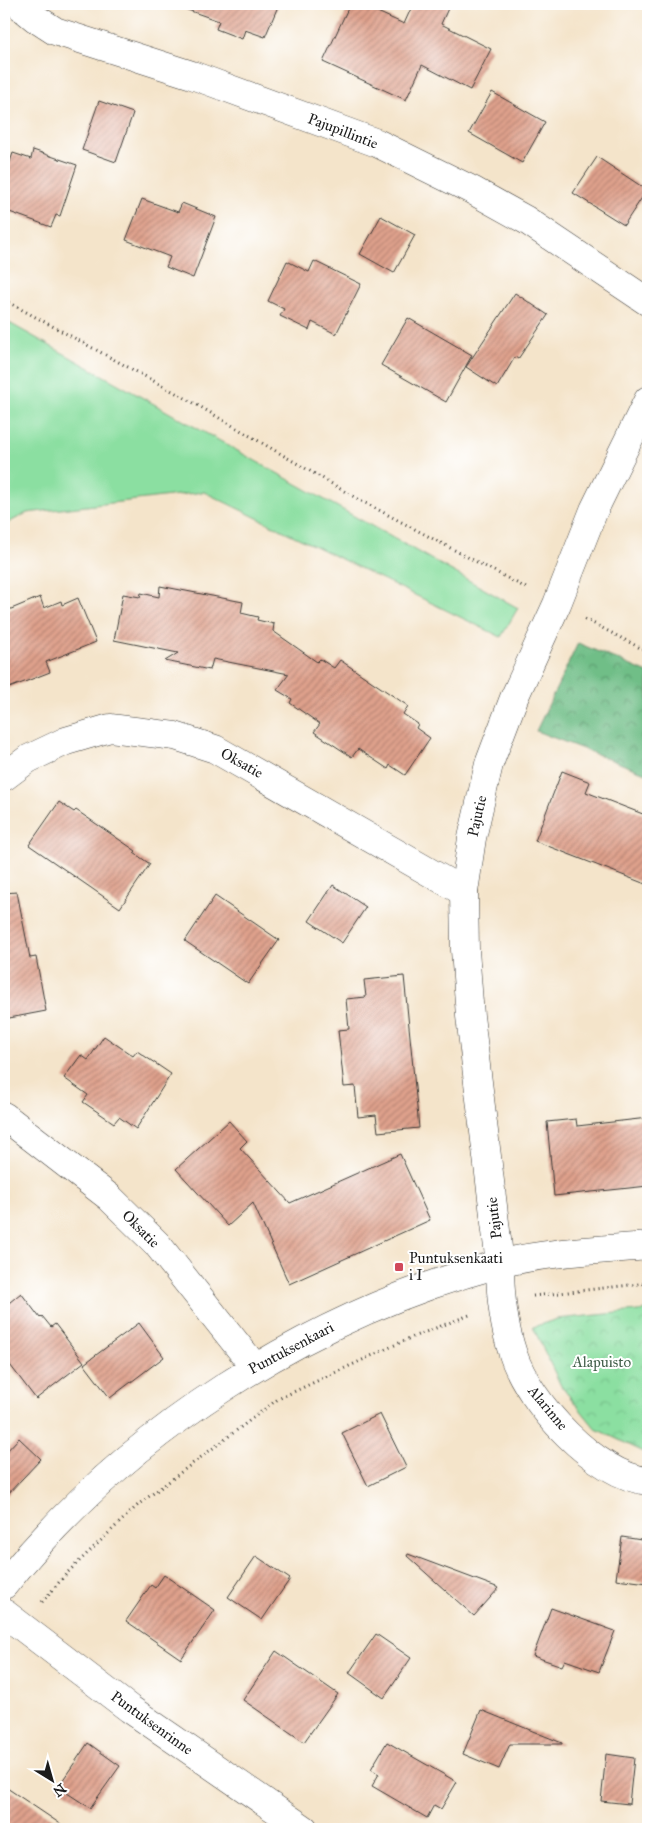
<svg xmlns="http://www.w3.org/2000/svg" width="652" height="1833" font-family="'IM FELL Great Primer',serif">
<style>
.grass{fill:#8bdfa1;stroke:#547e5e}
.forest{fill:url(#forest-crowns);stroke:#466d52}
.park{fill:url(#park-crowns);stroke:#547e5e}
.building{fill:url(#building-hatch)}
.lines{fill:none;stroke-linecap:round;stroke-linejoin:round}
.street-casing{stroke:#3c3a36;stroke-width:29}
.secondary-casing{stroke:#3c3a36;stroke-width:29}
.path{stroke:#3c3a36;stroke-width:3;stroke-dasharray:1 4;stroke-linecap:butt}
.street{stroke:#fff;stroke-width:28}
.secondary{stroke:#fff;stroke-width:28}
.poi-dot{fill:#d1495b;stroke:#fff;stroke-width:2}
.labels{text-anchor:middle;dominant-baseline:central;stroke-width:4;stroke-linejoin:round;paint-order:stroke}
.street-label{font-size:15px;fill:#1c1c1c;stroke:#fff}
.poi-label{font-size:15px;fill:#1c1c1c;stroke:#fff;text-anchor:start}
.park-label{font-size:15px;fill:#43604b;stroke:#fff}
</style>
<defs>
<pattern id="forest-crowns" width="20" height="18" patternUnits="userSpaceOnUse" patternTransform="scale(1.25)"><rect width="20" height="18" fill="#70be87"/><path d="M2 6a3 3 0 1 1 6 0M12 15a3 3 0 1 1 6 0" fill="none" stroke="#5b9a6e"/></pattern>
<pattern id="park-crowns" width="20" height="18" patternUnits="userSpaceOnUse" patternTransform="scale(1.25)"><rect width="20" height="18" fill="#8bdfa1"/><path d="M2 6a3 3 0 1 1 6 0M12 15a3 3 0 1 1 6 0" fill="none" stroke="#77bf8a"/></pattern>
<pattern id="building-hatch" width="6" height="6" patternUnits="userSpaceOnUse" patternTransform="scale(1.25)"><rect width="6" height="6" fill="#dfa18c"/><path d="M-1 1l2-2M0 6l6-6M5 7l2-2" fill="none" stroke="#b48272"/></pattern>
</defs>
<rect width="100%" height="100%" fill="#fff"/>
<filter id="ink" filterUnits="userSpaceOnUse"><feTurbulence type="fractalNoise" baseFrequency=".02" numOctaves="2"/><feDisplacementMap in="SourceGraphic" scale="10" xChannelSelector="R" yChannelSelector="G"/><feConvolveMatrix kernelMatrix="1 2 1 2 8 2 1 2 1" color-interpolation-filters="sRGB"/></filter>
<filter id="wash" filterUnits="userSpaceOnUse"><feTurbulence type="fractalNoise" baseFrequency=".0096" numOctaves="4" result="noise"/><feDisplacementMap in="SourceGraphic" scale="20" xChannelSelector="R" yChannelSelector="G"/><feGaussianBlur stdDeviation="1.12" result="paint"/><feColorMatrix in="noise" values="0 0 0 0 0 0 0 0 0 0 0 0 0 0 0 0 0 1.4 0 .05"/><feComposite in="paint" operator="in"/></filter>
<g filter="url(#wash)">
<rect width="100%" height="100%" fill="#f4e4ca"/>
<path class="grass" d="M4,320L518,608L501,637L204,492L27,513L4,525Z"/>
<path class="forest" d="M578,643L648,673V774L536,731Z"/>
<path class="park" d="M648,1310V1454L596,1429L561,1386L533,1327L557,1319Z"/>
<g id="blocks">
<g class="building">
<path d="M183,4H279L265,37L245,30L242,39L216,29L219,21L182,8Z"/>
<path d="M350,4H360L404,24L413,4H450L441,24L491,49L470,90L422,65L406,100L323,62Z"/>
<path d="M492,92L545,122L522,163L469,133Z"/>
<path d="M99,101L133,113L116,162L82,150Z"/>
<path d="M33,150L77,165L60,216L56,215L51,227L4,210V179L13,153L31,159Z"/>
<path d="M597,157L647,190L624,225L573,193Z"/>
<path d="M142,199L178,212L182,203L216,217L193,278L166,267L170,257L126,240Z"/>
<path d="M381,216L415,235L394,273L360,254Z"/>
<path d="M287,261L309,272L314,261L361,284L336,334L312,322L309,330L280,316L284,309L268,301Z"/>
<path d="M515,293L548,315L518,359L515,357L497,387L466,367Z"/>
<path d="M408,318L472,355L446,402L381,365Z"/>
<path d="M160,586L243,602L241,613L258,617L257,620L274,624L273,631L317,662L320,659L334,668L340,660L408,706L403,714L418,724L416,728L430,738L405,775L390,765L388,769L358,749L352,757L314,732L320,724L290,703L292,699L277,690L289,674L213,659L210,670L165,661L178,653L114,640L123,594L140,597L141,593L159,597Z"/>
<path d="M40,597L44,608L61,601L62,605L78,598L96,642L46,662L50,672L4,690V612Z"/>
<path d="M562,771L590,782L586,792L648,816V885L535,841Z"/>
<path d="M59,802L74,812L76,810L136,851L134,853L150,864L120,908L29,845Z"/>
<path d="M333,885L366,907L342,943L309,921Z"/>
<path d="M17,892L30,958L36,957L46,1011L4,1019V893Z"/>
<path d="M215,896L279,940L248,984L185,941Z"/>
<path d="M404,976L419,1128L378,1132L376,1115L358,1117L355,1086L344,1087L338,1030L349,1029L346,999L366,997L364,980Z"/>
<path d="M104,1036L133,1056L137,1051L171,1074L136,1129L119,1117L114,1123L83,1102L88,1095L64,1078L81,1055L88,1060Z"/>
<path d="M648,1118V1186L554,1196L547,1122L576,1119L577,1126Z"/>
<path d="M229,1121L247,1141L240,1148L290,1203L400,1154L430,1220L289,1284L253,1203L228,1226L176,1169Z"/>
<path d="M21,1293L40,1318L42,1316L51,1327L55,1324L84,1362L36,1399L4,1357V1307Z"/>
<path d="M139,1323L164,1357L110,1398L84,1364Z"/>
<path d="M380,1414L406,1467L368,1486L342,1433Z"/>
<path d="M19,1438L41,1459L4,1498V1454Z"/>
<path d="M622,1537L648,1541V1583L616,1579Z"/>
<path d="M408,1554L499,1588L474,1616L407,1556Z"/>
<path d="M256,1556L290,1579L262,1620L228,1597Z"/>
<path d="M164,1575L215,1610L181,1659L126,1621L151,1585L155,1588Z"/>
<path d="M551,1608L615,1631L599,1672L565,1660L562,1666L533,1656Z"/>
<path d="M376,1634L411,1658L384,1698L349,1673Z"/>
<path d="M276,1651L338,1694L304,1742L243,1700Z"/>
<path d="M481,1710L562,1743V1744H510L499,1769L463,1754Z"/>
<path d="M387,1742L457,1782L441,1809L434,1805L427,1818L372,1786L379,1774L371,1769Z"/>
<path d="M88,1743L120,1766L90,1808L58,1787Z"/>
<path d="M606,1754L634,1758L629,1804L601,1801Z"/>
<path d="M4,1786L68,1829H4Z"/>
</g>
</g>
</g>
<g filter="url(#ink)">
<use href="#blocks" fill-opacity="0" stroke="#3c3a36" stroke-width="1"/>
<g class="lines">
<g class="street-casing">
<g id="street">
<path d="M18,4L35,18L55,31L192,75L377,143L472,190L526,220L648,302"/>
<path d="M4,777L28,759L66,741L110,728L175,736L215,749L464,892"/>
<path d="M4,1116L109,1197L157,1244L254,1366"/>
<path d="M500,1264C500,1295 503,1324 513,1354C529,1403 596,1476 648,1481"/>
<path d="M4,1613L130,1709L304,1829"/>
</g>
</g>
<g class="secondary-casing">
<g id="secondary">
<path d="M500,1264L470,1016L465,950L464,892L472,838L489,764L514,698L557,604L594,510L648,400"/>
<path d="M4,1585C127,1431 309,1315 499,1264C544,1252 601,1250 648,1246"/>
</g>
</g>
<g class="path">
<path d="M4,300L187,399L356,498L528,589"/>
<path d="M585,619L648,652"/>
<path d="M533,1296L648,1283"/>
<path d="M42,1602L68,1572L139,1504L278,1399L410,1338L472,1314"/>
</g>
<use href="#street" class="street"/>
<use href="#secondary" class="secondary"/>
</g>
</g>
<rect class="poi-dot" x="394" y="1262" width="10" height="10" rx="2.5"/>
<g class="labels">
<g class="street-label">
<text transform="translate(343 131) rotate(21)">Pajupillintie</text>
<text transform="translate(242 763) rotate(29)">Oksatie</text>
<text transform="translate(477 816) rotate(-77)">Pajutie</text>
<text transform="translate(494 1218) rotate(-97)">Pajutie</text>
<text transform="translate(141 1229) rotate(45)">Oksatie</text>
<text transform="translate(291 1348) rotate(-28)">Puntuksenkaari</text>
<text transform="translate(548 1408) rotate(50)">Alarinne</text>
<text transform="translate(152 1723) rotate(36)">Puntuksenrinne</text>
</g>
<g class="poi-label">
<text x="409" y="1258">Puntuksenkaati<tspan x="409" dy="17">i I</tspan></text>
</g>
<g class="park-label">
<text x="602" y="1362">Alapuisto</text>
</g>
</g>
<rect width="652" height="1833" fill="none" stroke="#fff" stroke-width="20"/>
<g transform="translate(52 1780) rotate(143)" stroke="#ffffff" stroke-width="4" paint-order="stroke">
<path d="M0-4L9 19L0 12L-9 19Z" fill="#1c1c1c"/>
<text y="-8" font-size="14" font-weight="bold" text-anchor="middle" fill="#1c1c1c">N</text>
</g>
</svg>
